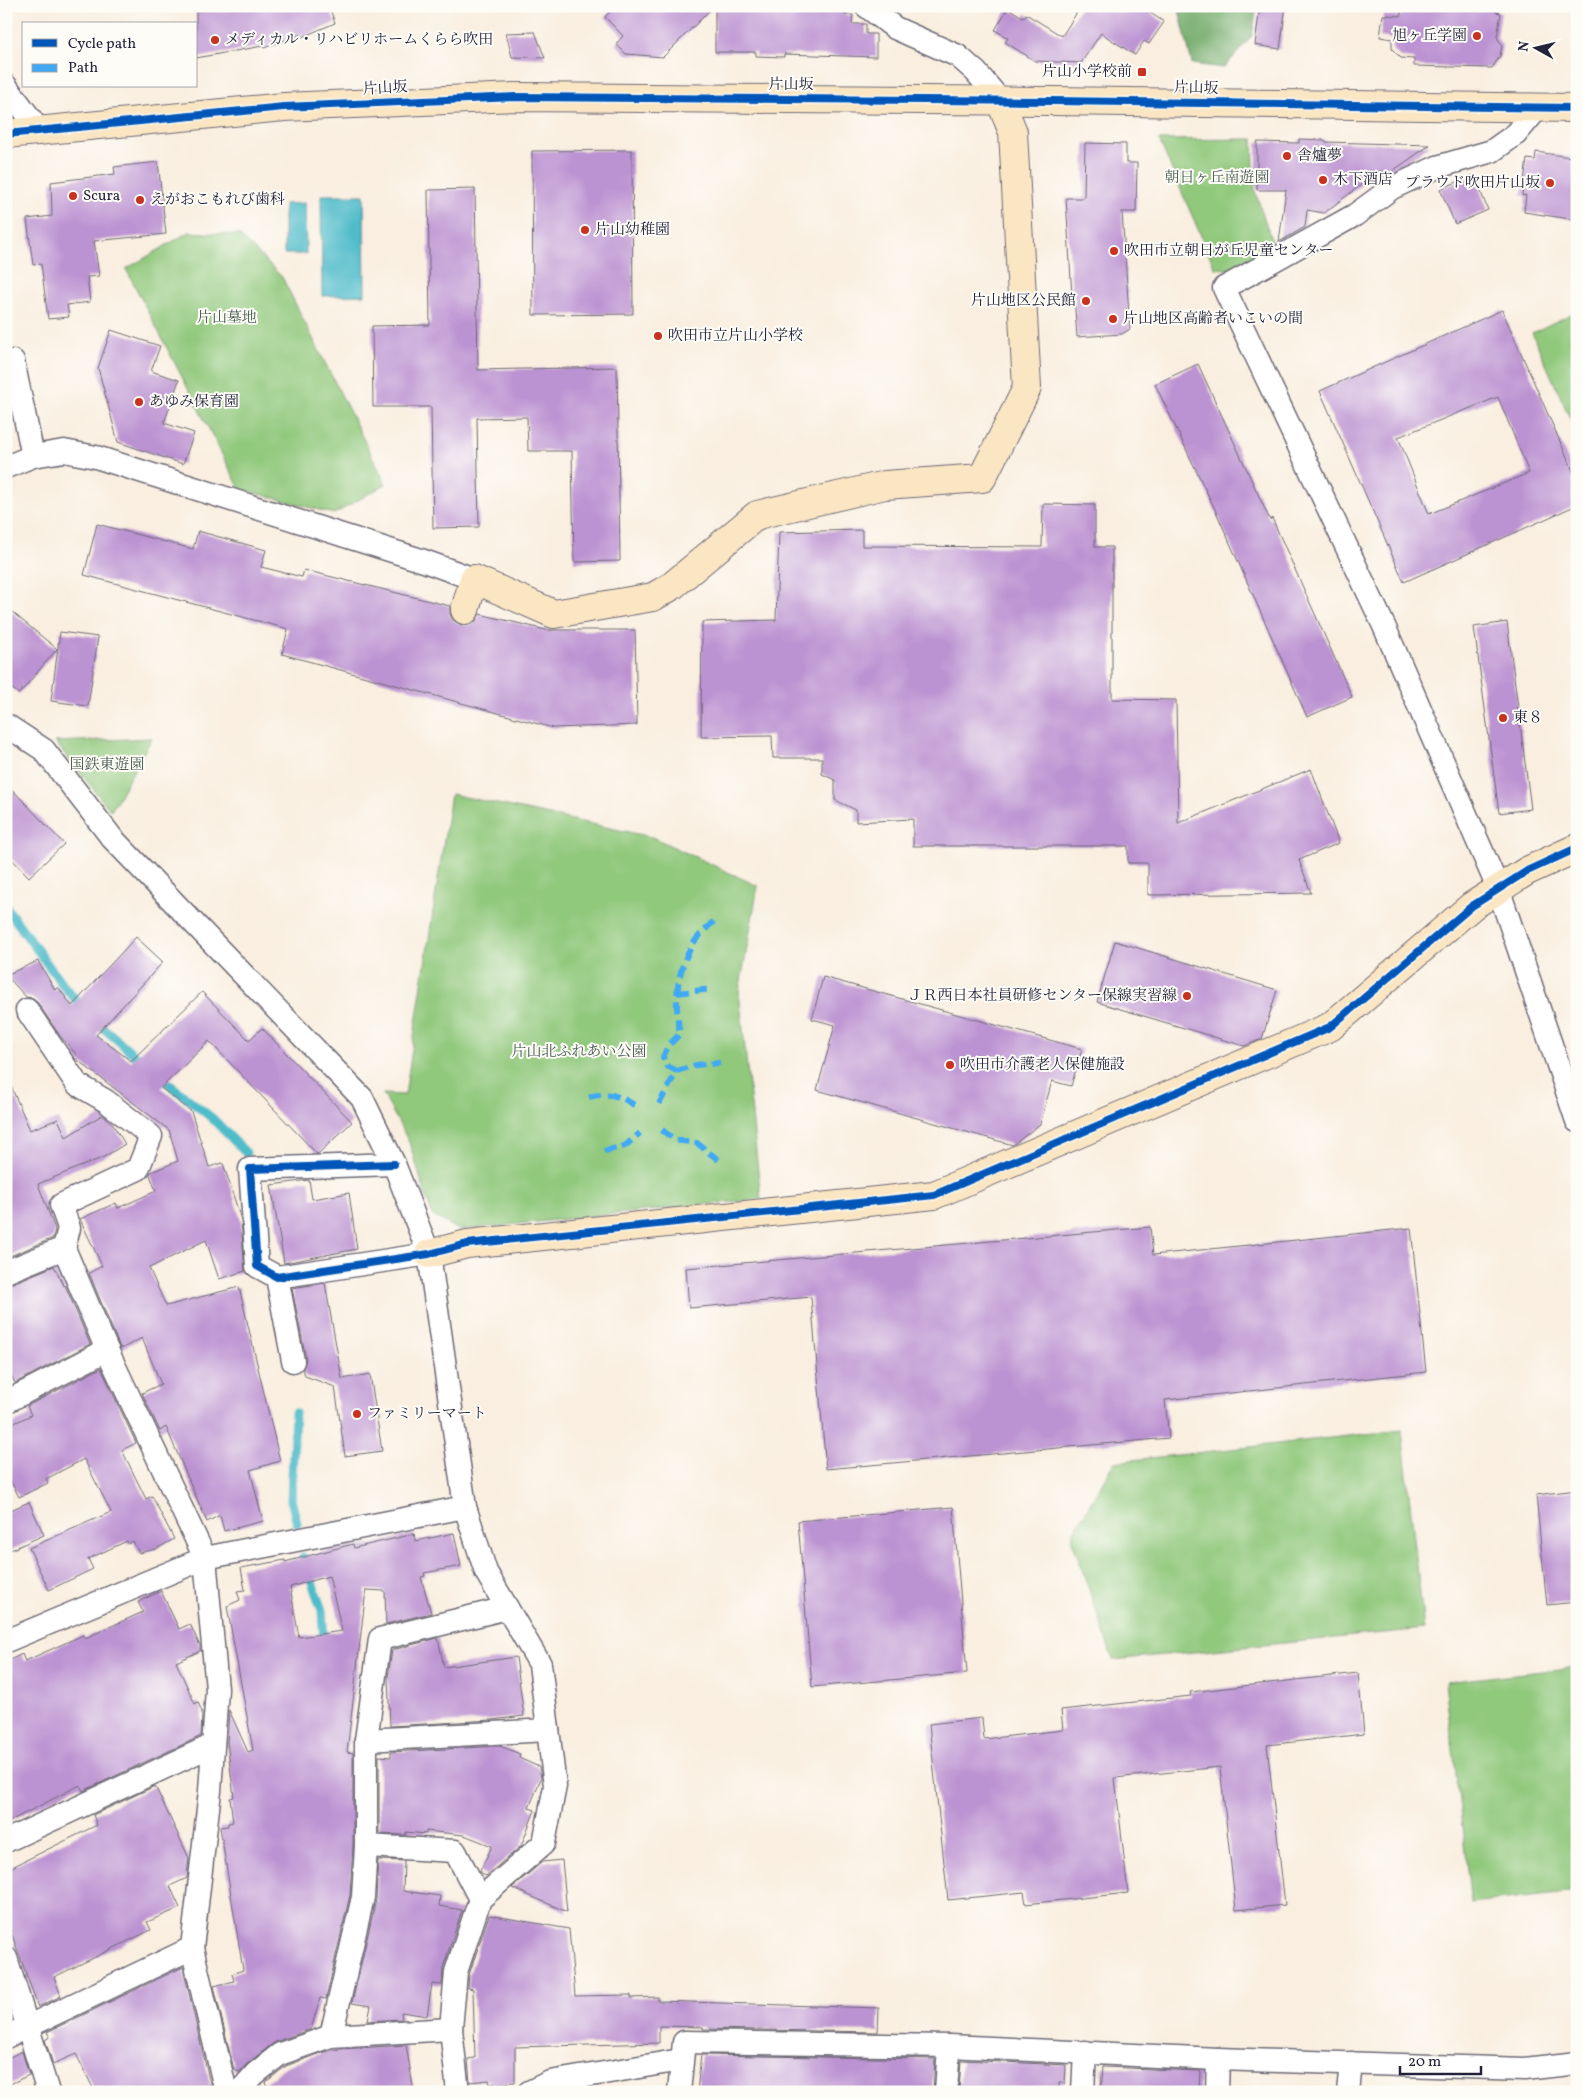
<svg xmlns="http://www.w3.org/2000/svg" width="1583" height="2098" font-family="Vollkorn,'Noto Serif JP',serif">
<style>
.green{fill:#90c87c;stroke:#59755c}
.forest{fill:#74ac6c;stroke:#4b6754}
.water{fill:#50bcca;stroke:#396f82}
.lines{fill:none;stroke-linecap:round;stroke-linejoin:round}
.stream{stroke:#50bcca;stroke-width:9}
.building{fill:#bc93d2;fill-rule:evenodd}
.street-casing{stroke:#6d6974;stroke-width:25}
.secondary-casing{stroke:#6d6974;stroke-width:30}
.street{stroke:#fff;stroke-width:22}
.secondary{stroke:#fbe6c4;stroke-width:28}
.quiet{stroke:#3fa9f5;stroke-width:6;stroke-dasharray:12 6;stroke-linecap:butt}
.cycleway-casing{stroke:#fdfcf7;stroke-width:11}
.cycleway{stroke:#0057b8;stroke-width:8}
.poi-dot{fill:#c8321e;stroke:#fdfcf7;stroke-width:2}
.labels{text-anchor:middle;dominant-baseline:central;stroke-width:4;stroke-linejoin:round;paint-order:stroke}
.poi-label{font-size:15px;fill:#22223b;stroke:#fdfcf7;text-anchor:start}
.street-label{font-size:15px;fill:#22223b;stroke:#fdfcf7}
.park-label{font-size:15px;fill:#485c52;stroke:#fdfcf7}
</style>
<rect width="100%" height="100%" fill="#fdfcf7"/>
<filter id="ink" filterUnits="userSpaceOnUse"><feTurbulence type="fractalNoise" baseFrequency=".02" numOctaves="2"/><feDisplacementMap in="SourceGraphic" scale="10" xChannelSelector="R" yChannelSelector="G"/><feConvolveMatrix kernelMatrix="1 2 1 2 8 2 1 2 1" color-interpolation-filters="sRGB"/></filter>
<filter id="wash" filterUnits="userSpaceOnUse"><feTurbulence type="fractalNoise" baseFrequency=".0096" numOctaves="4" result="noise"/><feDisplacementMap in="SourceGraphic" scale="20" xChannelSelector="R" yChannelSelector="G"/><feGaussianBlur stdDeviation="1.12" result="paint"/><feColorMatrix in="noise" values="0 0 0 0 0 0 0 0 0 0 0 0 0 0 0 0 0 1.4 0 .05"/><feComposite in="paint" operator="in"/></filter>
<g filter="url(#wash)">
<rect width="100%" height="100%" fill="#f9eedf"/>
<g class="green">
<path d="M1253,139L1255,191L1273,245L1234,270L1215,268L1159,140Z"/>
<path d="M189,232L239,235L282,277L386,484L334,514L240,489L126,269Z"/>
<path d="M1577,311V434L1532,333Z"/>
<path d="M152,738L111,811L55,742Z"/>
<path d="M451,794L652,837L758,886L739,992L761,1199L459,1230L432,1215L409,1142L383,1094L405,1095Z"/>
<path d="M1402,1430L1424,1629L1113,1660L1071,1537L1114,1462Z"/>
<path d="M1577,1667V1891L1471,1903L1445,1682Z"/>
</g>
<path class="forest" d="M1178,6H1257L1252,36L1224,68L1192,64Z"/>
<g class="water">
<path d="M321,195H364L365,295L322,296Z"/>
<path d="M305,203L306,254H284V204Z"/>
</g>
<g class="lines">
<g class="stream">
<path d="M6,907L62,984L85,1010"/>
<path d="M94,1020L144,1063"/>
<path d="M158,1075L212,1118L246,1153"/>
<path d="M295,1413L291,1500L297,1523"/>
<path d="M303,1557L322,1610L324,1643"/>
</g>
</g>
<g id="blocks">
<g class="building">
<path d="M223,6H329L335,23L302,37L301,34L264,48L263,46L196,58V11Z"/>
<path d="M615,6H714L663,57L626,54L616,44L623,36L605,17Z"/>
<path d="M715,6H825V11L845,12V15H853L852,24H866V34H876V57L784,54V57L756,56V52H715Z"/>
<path d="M1081,6H1140L1164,22L1149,44L1144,41L1135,55L1101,33L1081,63L1035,61L1005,42L1008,38L995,30L1008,8L1024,18L1026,14L1062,36Z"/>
<path d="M1260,6H1286L1280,49L1255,45Z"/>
<path d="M1401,6H1495L1496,12L1501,13L1497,37L1502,46L1500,56L1492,68L1414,66V59L1401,58L1392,49V39L1380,37L1383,15L1401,16Z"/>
<path d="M535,32L545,58L512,57L506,33Z"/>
<path d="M1299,139L1325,140L1326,142L1430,145L1391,172L1370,171V178L1324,213L1307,210L1305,227L1279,242L1286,190H1257V142L1299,143Z"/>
<path d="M1085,143L1126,144V163H1137L1136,212H1122L1130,329L1122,334L1077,337L1074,296H1072L1066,198H1084Z"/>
<path d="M632,150L633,314L533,315L532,151Z"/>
<path d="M1536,152L1577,158V220L1524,212L1526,195L1522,196L1527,159L1535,160Z"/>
<path d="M158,162L166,234L94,241L99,276L87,277L90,302L67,305L69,317L48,319L41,264L33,265L27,219L52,216L51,182L115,174L114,167Z"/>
<path d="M1474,175L1488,210L1455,224L1440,189Z"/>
<path d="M475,189L478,370L617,367L620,561L574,562L572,451H528L527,417L477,418L479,527L433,528L431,407H373L372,326L430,325L428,190Z"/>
<path d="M1502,310L1577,480V505L1404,582L1320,391ZM1498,397L1529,473L1429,514L1398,437Z"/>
<path d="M111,330L160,346L151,371L179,380L164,423L194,433L183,464L118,442L98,368Z"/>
<path d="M1198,364L1270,520L1272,518L1352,697L1307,717L1218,516L1155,384Z"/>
<path d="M1043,504L1095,505V547H1112V699L1176,700L1178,823L1311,769L1339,843L1299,860L1311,893L1148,895V863H1128V846H913V819L856,822V810L835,800V780L822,774V758H773L772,736L701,737L702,622L776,620L779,532L862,530V546L1042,547Z"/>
<path d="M97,524L193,549L198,531L266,550L261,567L302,577L304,570L450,606V614L453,620L461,625H469L475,622L480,614L546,630H635L637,725L553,728L282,654L288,629L84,575Z"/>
<path d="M6,607L57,649L19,694L6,684Z"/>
<path d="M1507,622L1531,809L1499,813L1474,627Z"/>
<path d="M60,632L98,637L88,706L51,701Z"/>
<path d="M6,783L64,844L29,877L6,853Z"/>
<path d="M136,937L163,962L96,1035L131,1061L202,992L249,1040L262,1028L352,1122L319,1153L317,1154L209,1041L161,1088L191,1111L209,1167L223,1163L241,1220L245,1271L219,1279L206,1240L149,1268L166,1306L239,1287L280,1461L250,1470L263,1521L224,1531L220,1515L207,1522L166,1427L160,1431L142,1393L161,1384L142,1338L121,1349L119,1345L89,1273L102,1266L80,1219L116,1203L118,1208L156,1191L150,1175L151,1172L178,1161L169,1130L76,1059L74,1057L76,1054L60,1036L38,1003L32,998L26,997L6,975L38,961L55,990L58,987L72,1006Z"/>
<path d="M1115,941L1277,990L1262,1039L1244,1046L1097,1002Z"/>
<path d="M823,977L1082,1049L1071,1086L1052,1081L1040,1124L1013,1145L817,1090L835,1025L812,1019Z"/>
<path d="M6,1075L30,1130L58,1119L66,1137L102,1115L112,1123L125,1144L104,1157L38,1184L55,1229L53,1238L10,1256L6,1255Z"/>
<path d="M309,1180L312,1199L349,1193L357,1249L284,1263L271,1185Z"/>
<path d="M1150,1227L1153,1255L1411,1228L1426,1372L1165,1400L1169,1438L826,1469L811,1297L689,1308L686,1268Z"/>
<path d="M54,1266L64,1286L65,1285L90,1344L15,1383L6,1365V1284L13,1283Z"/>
<path d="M325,1283L342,1379L370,1374L382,1451L345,1456L335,1387L305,1376L303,1368L306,1359L292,1288Z"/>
<path d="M101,1368L136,1443L122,1450L146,1499L152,1496L174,1539L156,1549L139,1553L133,1541L128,1544L127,1541L88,1559L93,1569L49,1590L29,1548L111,1512L84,1459L46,1479L48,1483L19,1497L6,1472V1427L31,1415L27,1406Z"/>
<path d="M1577,1490V1602L1547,1605L1536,1495Z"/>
<path d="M29,1502L44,1535L6,1552V1512Z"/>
<path d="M953,1507L967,1673L812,1687L798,1521Z"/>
<path d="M454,1533L461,1566L424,1573L425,1576L421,1577L431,1613L386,1624L385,1591L366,1590L347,1752L353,1753V1846L350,1895L326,1999L320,1998L311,2029L275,2042L248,2063L239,2072L234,2070L214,1986L234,1981L232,1974L243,1970L220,1827L228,1826V1823L233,1822L230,1798L234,1797L227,1742L229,1710L248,1752L253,1750L227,1606L240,1600L237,1591L245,1590L241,1568L285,1560V1562L353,1544L354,1548L414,1534L416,1541ZM329,1576L342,1631L299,1637L290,1587Z"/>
<path d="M161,1591L179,1629L190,1624L200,1646V1651L176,1662L195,1704L198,1702L202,1712L201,1736L83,1791L80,1785L6,1823V1662L22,1654L25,1661L83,1635L85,1638L143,1612L138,1602Z"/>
<path d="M438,1638L444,1667L516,1657L524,1716L492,1720L390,1726L388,1677L392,1650Z"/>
<path d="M1358,1673L1364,1734L1267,1745L1285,1905L1236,1910L1220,1767L1115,1778L1128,1893L1026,1904L1024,1892L948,1900L929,1724L982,1718L984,1739L1063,1730L1061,1710L1191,1696L1190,1692Z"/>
<path d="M500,1746L520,1754L519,1758L539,1767L541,1778L529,1808L535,1810L521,1846L486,1876L482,1874L480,1870L481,1869L492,1846L464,1835L426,1831V1834L406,1832V1835L379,1834V1756L391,1757V1752Z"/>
<path d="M155,1786L189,1858L187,1878L170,1886L180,1908L147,1922L151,1930L54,1977L61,1996L38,2007L6,1918V1870L97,1825L93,1815Z"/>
<path d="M378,1860L404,1861L403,1891L440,1896L439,1906L462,1910L443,1968L442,1985L432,1984L427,2016L401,2012L402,2019L368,2021L371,2006L352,2003L376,1900Z"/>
<path d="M562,1860L567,1912L512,1888L542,1862Z"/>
<path d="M489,1915L569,1929L575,1996L631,1995V1998L658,1997V2001L879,2008L878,2032L703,2029V2027L659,2026V2043L515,2047V2082L490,2084L489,2080L470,2082L468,2059L475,2058L473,1989L468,1988L469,1975Z"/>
<path d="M183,1967L212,2092H95L76,2054L53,2064L45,2040L50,2037L47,2032Z"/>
<path d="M406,2045L414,2092H269L266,2082L286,2066L327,2051L341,2049Z"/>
<path d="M22,2051L29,2075L6,2086V2059Z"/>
<path d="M701,2055L935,2059L933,2092H697Z"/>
<path d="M961,2060L1066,2065L1065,2083H1059V2092H959Z"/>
<path d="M1103,2067L1200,2071L1199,2092H1101Z"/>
</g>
</g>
</g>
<g filter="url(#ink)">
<use href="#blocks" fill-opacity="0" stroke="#6d6974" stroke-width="1"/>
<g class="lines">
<g class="street-casing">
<g id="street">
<path d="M866,6L895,28L958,56L976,72L1000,100"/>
<path d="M6,86L39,130"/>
<path d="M1538,108L1516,134L1492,151L1437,167L1392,188L1355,215L1224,288L1384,626L1498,888L1577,1121"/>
<path d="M13,361L33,456"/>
<path d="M6,467L33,456L64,451L96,457L424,561L474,579"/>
<path d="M6,725L44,750L112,838L362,1098L394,1164L429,1254L465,1507L205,1558L6,1641"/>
<path d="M27,1010L77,1084L106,1101L151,1136L138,1169L61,1205L69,1228L64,1248"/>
<path d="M394,1164L250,1169L257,1266L277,1277L429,1254"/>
<path d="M6,1268L8,1271L64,1248L107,1350L205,1558L217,1689L210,1791L192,1948L226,2092"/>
<path d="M277,1277L293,1361"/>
<path d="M6,1402L107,1350"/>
<path d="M366,1740L548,1730"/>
<path d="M6,1841L213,1745"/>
<path d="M366,1846L455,1851L480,1899"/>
<path d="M6,1958L48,2092"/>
<path d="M331,2036L363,1897L366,1846V1740L380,1639L507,1608"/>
<path d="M6,2037L192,1948"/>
<path d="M239,2092L256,2073L280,2054L331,2036L451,2029"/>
<path d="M458,2092L451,2029L456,1972L480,1899L544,1843L555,1786L540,1664L486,1572L465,1507"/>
<path d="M529,2092L550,2082L681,2060"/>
<path d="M679,2092L684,2042L949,2046L1218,2059L1525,2069L1577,2063"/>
<path d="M946,2092L949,2046"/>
<path d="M1083,2092L1085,2052"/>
<path d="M1217,2092L1218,2059"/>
<path d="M1348,2092L1351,2063"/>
</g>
</g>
<g class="secondary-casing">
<g id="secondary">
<path d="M6,134L284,107L516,97L1053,101L1577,108"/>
<path d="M465,610L474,579L554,614L653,597L672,586L757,515L885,485L982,478L1027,388L1013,132L1000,100"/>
<path d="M429,1254L467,1244L934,1195L1330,1027L1472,906L1527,871L1577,848"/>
</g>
</g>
<use href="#street" class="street"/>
<use href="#secondary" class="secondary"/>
<g class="quiet">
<path d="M677,993L712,989"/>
<path d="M677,1071L667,1066L663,1057L668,1046L680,1034C674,1003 676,971 693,944C698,936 707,928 714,921"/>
<path d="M589,1097C611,1091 620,1096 639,1108"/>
<path d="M659,1104L677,1071L696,1065L720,1063"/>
<path d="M662,1130L675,1140L697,1143L721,1162"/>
<path d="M604,1151L625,1146L640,1133"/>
</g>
<g class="cycleway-casing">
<g id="cycleway">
<path d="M6,134L284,107L516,97L1053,101L1577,108"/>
<path d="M394,1164L250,1169L257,1266L277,1277L429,1254L467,1244L934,1195L1330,1027L1472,906L1527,871L1577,848"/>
</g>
</g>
<use href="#cycleway" class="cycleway"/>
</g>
</g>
<g class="poi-dot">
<circle cx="1477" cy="36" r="5"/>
<circle cx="215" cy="40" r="5"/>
<rect x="1137" y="67" width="10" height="10" rx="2.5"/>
<circle cx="1287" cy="156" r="5"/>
<circle cx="1323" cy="180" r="5"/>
<circle cx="1550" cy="183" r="5"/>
<circle cx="73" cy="196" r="5"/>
<circle cx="140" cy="200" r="5"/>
<circle cx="585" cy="230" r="5"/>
<circle cx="1114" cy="251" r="5"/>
<circle cx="1086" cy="301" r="5"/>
<circle cx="1113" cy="319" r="5"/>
<circle cx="658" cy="336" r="5"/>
<circle cx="139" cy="402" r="5"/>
<circle cx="1503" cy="718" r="5"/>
<circle cx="1187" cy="996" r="5"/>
<circle cx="950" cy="1065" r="5"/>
<circle cx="357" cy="1414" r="5"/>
</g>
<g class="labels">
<g class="poi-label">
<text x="1467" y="36" text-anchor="end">旭ヶ丘学園</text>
<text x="225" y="40">メディカル・リハビリホームくらら吹田</text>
<text x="1132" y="72" text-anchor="end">片山小学校前</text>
<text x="1297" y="156">舎爐夢</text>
<text x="1333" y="180">木下酒店</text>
<text x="1540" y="183" text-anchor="end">プラウド吹田片山坂</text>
<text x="83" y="196">Scura</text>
<text x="150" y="200">えがおこもれび歯科</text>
<text x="595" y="230">片山幼稚園</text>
<text x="1124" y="251">吹田市立朝日が丘児童センター</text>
<text x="1076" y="301" text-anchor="end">片山地区公民館</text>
<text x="1123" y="319">片山地区高齢者いこいの間</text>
<text x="668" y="336">吹田市立片山小学校</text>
<text x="149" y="402">あゆみ保育園</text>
<text x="1513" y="718">東８</text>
<text x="1177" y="996" text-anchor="end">ＪＲ西日本社員研修センター保線実習線</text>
<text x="960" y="1065">吹田市介護老人保健施設</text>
<text x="367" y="1414">ファミリーマート</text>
</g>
<g class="street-label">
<text x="791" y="85">片山坂</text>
<text transform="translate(385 89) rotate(-3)">片山坂</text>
<text transform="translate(1196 89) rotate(1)">片山坂</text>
</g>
<g class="park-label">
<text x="1217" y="178">朝日ヶ丘南遊園</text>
<text x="227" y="318">片山墓地</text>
<text x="107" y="765">国鉄東遊園</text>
<text x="579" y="1052">片山北ふれあい公園</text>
</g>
</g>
<rect width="1583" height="2098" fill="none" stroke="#fdfcf7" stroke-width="25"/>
<rect x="22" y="22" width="175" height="65" fill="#fdfcf7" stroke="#a5a5ac"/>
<rect x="32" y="39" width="25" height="8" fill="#0057b8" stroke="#a5a5ac"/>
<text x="68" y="48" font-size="15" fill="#22223b">Cycle path</text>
<rect x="32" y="64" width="25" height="8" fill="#3fa9f5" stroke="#a5a5ac"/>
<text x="68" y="72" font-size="15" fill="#22223b">Path</text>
<g transform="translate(1536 48) rotate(278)" stroke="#fdfcf7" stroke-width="4" paint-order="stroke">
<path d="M0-4L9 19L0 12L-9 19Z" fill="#22223b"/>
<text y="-8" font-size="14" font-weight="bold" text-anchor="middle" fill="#22223b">N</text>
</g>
<path d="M1400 2066v8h81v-8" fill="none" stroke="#22223b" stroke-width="2.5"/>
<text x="1408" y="2066" font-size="15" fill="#22223b" stroke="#fdfcf7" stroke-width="4" paint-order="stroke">20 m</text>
</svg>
